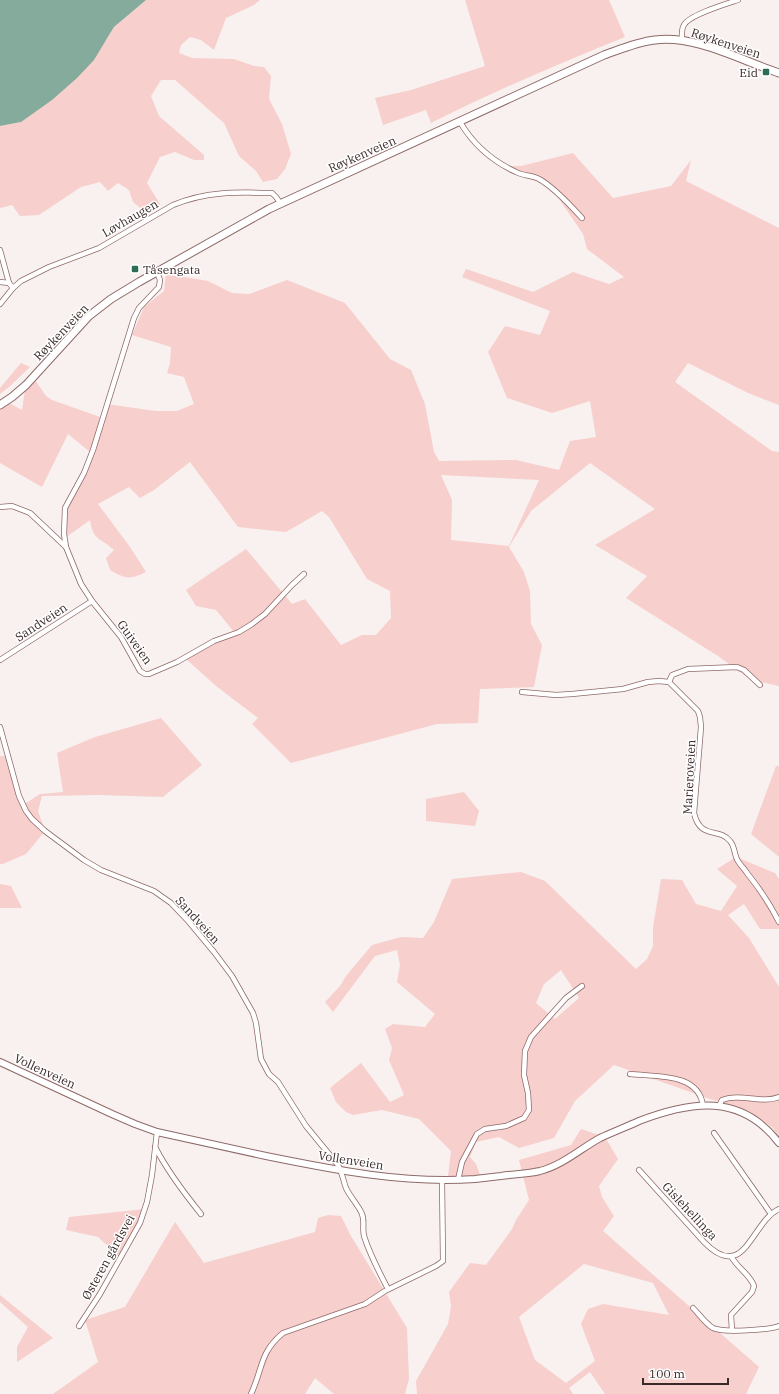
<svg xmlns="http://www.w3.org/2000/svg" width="779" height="1394" font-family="'IBM Plex Serif',serif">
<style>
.green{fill:#f7cfcc;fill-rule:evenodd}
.water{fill:#85ab9c}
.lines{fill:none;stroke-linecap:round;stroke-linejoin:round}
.street-casing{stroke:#8e6a68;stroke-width:6}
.secondary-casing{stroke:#8e6a68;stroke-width:8}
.primary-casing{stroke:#8e6a68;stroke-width:9}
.street{stroke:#fff;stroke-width:4.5}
.secondary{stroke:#fff;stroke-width:6}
.primary{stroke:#fff;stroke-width:7}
.poi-dot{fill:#2f6c58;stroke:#fff;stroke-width:1.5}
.labels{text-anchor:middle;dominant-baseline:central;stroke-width:3;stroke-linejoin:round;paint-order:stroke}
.street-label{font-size:12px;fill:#392928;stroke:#fff}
.poi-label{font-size:12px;fill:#392928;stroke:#fff;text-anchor:end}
</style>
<rect width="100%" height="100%" fill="#f9f1f0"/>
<g class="green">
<path d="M146,0H260L254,5L226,18L214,50L201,40L190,37L181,45L179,53L192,58L234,59L254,66L264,67L271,76L269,99L282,124L291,154L285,169L277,179L263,182L256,171L239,156L224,123L175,80H161L151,96L159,116L204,155V160H194L175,152L160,157L147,183L160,204L159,208L148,214L133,202L129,190L118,183L108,191L100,182L81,187L39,215L20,216L12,205L0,208V126L21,122L106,40L114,27Z"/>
<path d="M465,0H609L625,37C559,64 494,91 431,123L426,110L383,125L375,98L411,90L485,66Z"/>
<path d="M573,153L613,198L671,186L691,160L686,181L779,228V405L748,393L688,363L675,382L772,451L779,452V686L751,680L718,656L626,598L647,576L595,545L655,509L590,463L531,511L509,547L524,572L530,591L531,624L542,645L534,687L480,689L478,723L437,724L291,763L252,724L258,718L216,686L185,658L234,632L216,610L196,606L186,590L246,549L292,604L305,599L341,645L362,635H376L391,618L390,591L367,579L329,517L322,511L286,532L238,527L190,462L154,490L140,498L129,487L98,504L130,547L146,572C129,580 126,579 110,570L106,558L114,550C100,537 93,541 90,520L65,538L66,507L86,468L106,404L156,411H177L194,404L184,377L167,373L170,363L171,347L132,335L144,307L164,291L166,274L208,281L232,293L249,294L287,280L345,303L390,359L411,370L425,404L434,452L439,461L516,460L559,470L570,441L596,437L590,401L552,413L507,398L488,352L505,326L540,335L550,311L462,277L466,269L533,292L573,272L609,284L624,277L587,249L583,234L551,187L527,178L511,167L513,166H521ZM441,475L539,480L509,546L451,540L452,500Z"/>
<path d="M21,363L30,367L9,387L0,394V388Z"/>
<path d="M35,380L46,396L52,400L100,417L90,452L68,434L42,487L0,463V409L9,403L22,410L25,390Z"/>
<path d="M161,718L202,765L163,797L98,795L42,796L38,811L45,831L26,854L3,864H0V756H7L23,805L40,794L63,792L57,753L95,737Z"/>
<path d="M776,766H779V857L751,834Z"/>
<path d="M464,792L479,811L475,826L426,821V799Z"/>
<path d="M736,857L775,873L779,879V929H760L744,904L728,915L749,938L779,987V1139L773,1128L743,1109L710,1099L614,1065L575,1101L554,1138L519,1148L499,1137L476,1142L470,1157L476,1164L480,1175L465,1177L448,1176L451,1151L419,1119L382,1110L353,1115L346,1112L336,1102L330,1088L361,1063L390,1102L404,1095L389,1060L392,1048L385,1029L393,1024L425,1027L435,1014L397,982L400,965L397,950L375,956L333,1012L325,1002L340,986L346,976L372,945L401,937L423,938L434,922L452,879L521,872L545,881L636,969L647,959L653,946V927L661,879L682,880L696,904L721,911L737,886L717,869ZM561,970L579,998L555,1019L536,1003L544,984Z"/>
<path d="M0,884L11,886L22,908H0Z"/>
<path d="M581,1129L605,1137L618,1159L599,1186L602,1197L614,1216L603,1231L759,1367L746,1394H605L590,1372L569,1388L573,1394H417L416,1381L448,1324L451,1306L449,1292L470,1263L486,1265L512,1229L516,1220L529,1200L519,1160L571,1145ZM584,1264L653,1283L669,1315L603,1304L588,1309L581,1324L595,1361L566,1383L535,1360L519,1317Z"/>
<path d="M145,1209L120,1257L98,1237L66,1230L69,1217Z"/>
<path d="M328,1215L341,1216L351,1236L407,1328L409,1379L405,1394H334L315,1378L305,1394H53L98,1362L85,1320L125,1307L175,1222L204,1263L315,1232L318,1218Z"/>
<path d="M0,1295L53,1338L17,1362V1347L28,1327L0,1302Z"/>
</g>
<path class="water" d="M0,0H146L114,27L106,40L94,60L77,78L52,100L21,122L0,126Z"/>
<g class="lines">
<g class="street-casing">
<g id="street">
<path d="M682,41C682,36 681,29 684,25C689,15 726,4 738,0"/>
<path d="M460,122C473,144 492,161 516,172C523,176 532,175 539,179C554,187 571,206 582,218"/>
<path d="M0,250L9,283L13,288"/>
<path d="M0,282L9,283"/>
<path d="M0,304L13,288L21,281L49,267L99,248L173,205C206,191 237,192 272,193L276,197L281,204"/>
<path d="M0,507L12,506L30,513L66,547L81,584L92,601L121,637L140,671L145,674H149L177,662L214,641L239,632L252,624L265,614L292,585L304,574"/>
<path d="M66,547L64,534L65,508L84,473L93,450L134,318L139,308L159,287L160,280L157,272"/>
<path d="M0,660L92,601"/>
<path d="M669,682L672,675L688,669L737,667L744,670L760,685"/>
<path d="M522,692L556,695L572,694L623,689L648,682L659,681L669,682L698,711L700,717L701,727L694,813C700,840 719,827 730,841C735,846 734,855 738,861C740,865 744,868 747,873C759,888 770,904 779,922"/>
<path d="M0,727L19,796L26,811L32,819L45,831L84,860L101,870L154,891L171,903L189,922L214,952L232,976L253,1013L256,1023L261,1059L269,1074L278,1082L306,1126L338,1165C342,1172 343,1180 346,1188C350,1197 359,1206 362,1214C365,1221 362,1228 364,1236C370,1255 379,1272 388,1289"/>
<path d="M630,1074C654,1077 699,1072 703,1106"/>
<path d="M719,1106L722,1100C740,1093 762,1104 779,1097"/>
<path d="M714,1133L771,1214"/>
<path d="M155,1147C168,1172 184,1193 201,1214"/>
<path d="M639,1170L704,1242C745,1284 751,1222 779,1209"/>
<path d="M458,1180L462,1162L477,1134L485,1129L506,1126L524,1118L529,1110L528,1093L524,1075L525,1051L531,1037L566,998L582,986"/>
<path d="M731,1256C737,1268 750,1274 754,1286L752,1292L731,1315L732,1330"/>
<path d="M693,1308C699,1314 706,1324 713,1328C724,1333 768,1330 779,1326"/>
<path d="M79,1326L100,1294L140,1223L147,1202L152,1175L157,1132"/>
<path d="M251,1394C263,1369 259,1353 283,1333L365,1304L385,1291L436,1266L443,1261L442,1180"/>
</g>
</g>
<g class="secondary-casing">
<path id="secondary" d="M0,1062L112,1114L135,1124L157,1132C194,1140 230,1148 266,1156C335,1170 404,1184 475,1179C483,1178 492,1177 501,1176C514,1174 527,1174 540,1171C563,1165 580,1149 600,1138C613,1132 626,1127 639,1121C691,1101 741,1093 779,1143"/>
</g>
<g class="primary-casing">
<path id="primary" d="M0,405L12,397L26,385L89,316L111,299L139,282L269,209L604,55C621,49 637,42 655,40C696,35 740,60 779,73"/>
</g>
<use href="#street" class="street"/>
<use href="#secondary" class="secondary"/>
<use href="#primary" class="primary"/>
</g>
<g class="poi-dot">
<rect x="762" y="68" width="8" height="8" rx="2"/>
<rect x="131" y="265" width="8" height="8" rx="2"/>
</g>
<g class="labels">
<g class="street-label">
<text transform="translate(726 43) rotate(18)">Røykenveien</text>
<text transform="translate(362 154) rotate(-24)">Røykenveien</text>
<text transform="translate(130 218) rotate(-30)">Løvhaugen</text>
<text transform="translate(61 332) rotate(-46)">Røykenveien</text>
<text transform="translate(41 622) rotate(-33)">Sandveien</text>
<text transform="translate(135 642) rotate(55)">Guiveien</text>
<text transform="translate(689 777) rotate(-87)">Marieroveien</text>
<text transform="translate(198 920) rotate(48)">Sandveien</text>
<text transform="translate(45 1071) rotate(25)">Vollenveien</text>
<text transform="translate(351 1160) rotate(9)">Vollenveien</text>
<text transform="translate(690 1211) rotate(47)">Gislehellinga</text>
<text transform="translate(108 1257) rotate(-61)">Østeren gårdsvei</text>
</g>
<g class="poi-label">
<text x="758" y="72">Eid</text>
<text x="143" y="269" text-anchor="start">Tåsengata</text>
</g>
</g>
<path d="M643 1378v6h85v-6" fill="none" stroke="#392928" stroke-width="2"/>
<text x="649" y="1378" font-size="12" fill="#392928" stroke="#ffffff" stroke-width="3" paint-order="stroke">100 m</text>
</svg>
